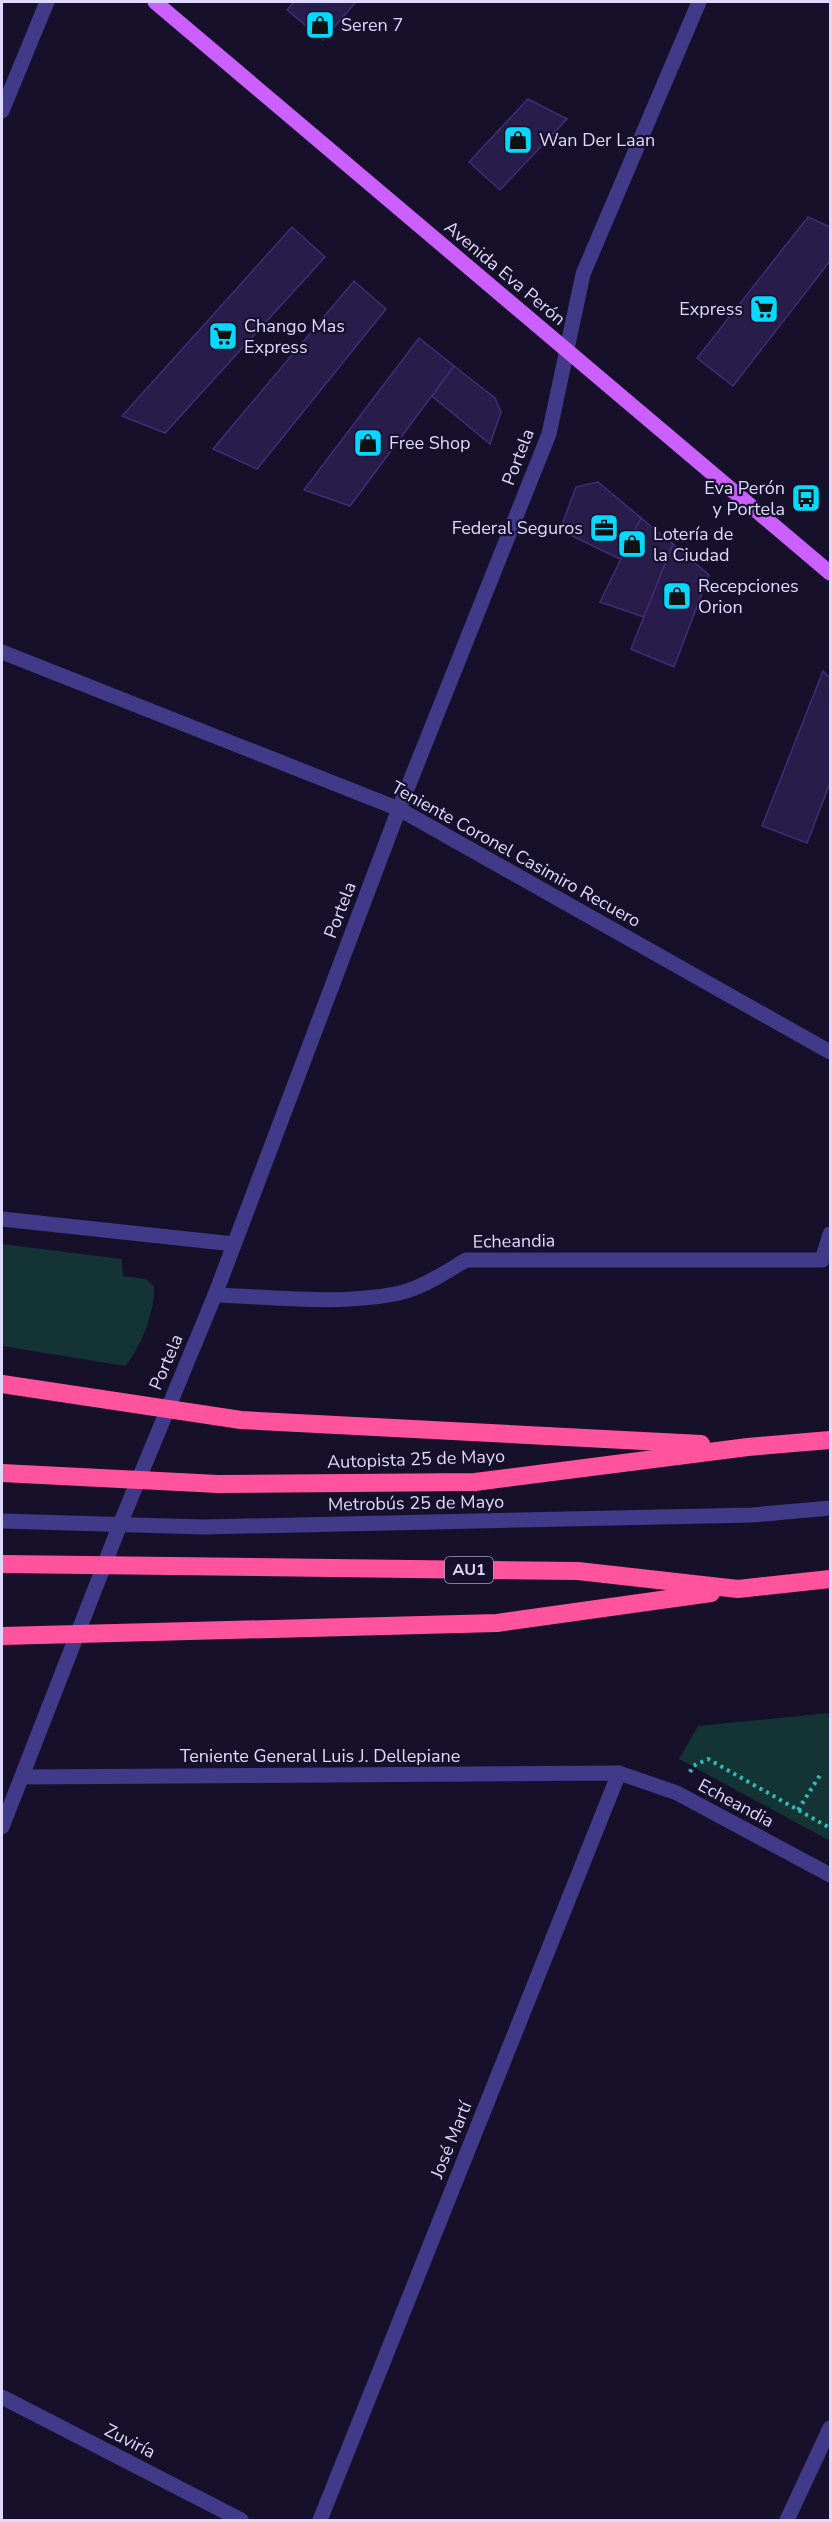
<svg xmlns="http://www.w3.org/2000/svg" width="832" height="2522" font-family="'Nunito Sans',sans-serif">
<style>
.green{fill:#133334}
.building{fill:#281c4b;stroke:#402d77;stroke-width:1.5}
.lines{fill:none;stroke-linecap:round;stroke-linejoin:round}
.path{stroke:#2ebebc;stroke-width:4;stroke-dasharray:3 4.5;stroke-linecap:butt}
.minor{stroke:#413a89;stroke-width:15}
.major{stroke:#cb60ff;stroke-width:15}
.highway{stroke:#ff549d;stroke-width:18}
.labels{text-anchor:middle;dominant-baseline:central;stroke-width:4.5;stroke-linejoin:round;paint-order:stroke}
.shield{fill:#16102a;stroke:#a39dbf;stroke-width:1.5}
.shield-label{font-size:16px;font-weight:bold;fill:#dfd9ff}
.poi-label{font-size:18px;fill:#dfd9ff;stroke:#16102a;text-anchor:start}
.street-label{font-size:18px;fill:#dfd9ff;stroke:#16102a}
</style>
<rect width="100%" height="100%" fill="#16102a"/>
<g class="green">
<path d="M2,1244L122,1259L123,1276L146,1279L154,1286C156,1307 141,1350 125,1366L2,1346Z"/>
<path d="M830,1713V1841L679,1759L698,1726Z"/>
</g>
<g class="building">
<path d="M294,2H356L323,40L287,10Z"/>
<path d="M528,99L567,119L500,190L469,162Z"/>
<path d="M808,217L830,227V261L733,386L697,358Z"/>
<path d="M292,227L325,257L165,433L122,416Z"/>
<path d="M354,281L386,309L257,469L213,449Z"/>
<path d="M419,338L454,366L350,506L304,490Z"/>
<path d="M454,366L495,398L501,412L490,444L432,396Z"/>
<path d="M598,482L641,518L620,559L560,530L576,487Z"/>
<path d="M641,518L673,544L644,617L600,602Z"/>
<path d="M673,544L709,575L674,667L631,649Z"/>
<path d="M823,671L830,678V783L807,843L762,826Z"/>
</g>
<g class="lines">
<g class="path">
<path d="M690,1772L693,1766L708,1759L830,1828"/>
<path d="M798,1810L820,1775"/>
</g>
<g class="minor">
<path d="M2,111L47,2"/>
<path d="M2,652L399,809L830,1052"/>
<path d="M2,1219L234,1244"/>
<path d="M215,1295C274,1297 337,1305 395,1294C421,1289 444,1273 466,1260H822L830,1234"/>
<path d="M2,1521L203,1527L752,1515L830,1508"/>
<path d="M22,1777L619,1773L677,1793L830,1875"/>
<path d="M2,1827L123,1517L215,1295L399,809L549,434L583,274L699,2"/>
<path d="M2,2397L241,2520"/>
<path d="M320,2520L619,1773"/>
<path d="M787,2520L830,2428"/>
</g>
<path class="major" d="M155,2L830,573"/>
<g class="highway">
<path d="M2,1384L241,1420L701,1444"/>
<path d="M2,1473L218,1484L475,1482L748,1447L830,1440"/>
<path d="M2,1564L578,1571L738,1589L830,1579"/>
<path d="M2,1636L497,1623L711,1593"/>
</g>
</g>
<defs>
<g id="shop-square" transform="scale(1.5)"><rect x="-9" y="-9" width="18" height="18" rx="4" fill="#05d9ff" stroke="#16102a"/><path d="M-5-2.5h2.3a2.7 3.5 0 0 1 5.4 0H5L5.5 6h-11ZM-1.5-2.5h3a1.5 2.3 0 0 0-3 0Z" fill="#111"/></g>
<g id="supermarket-square" transform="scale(1.5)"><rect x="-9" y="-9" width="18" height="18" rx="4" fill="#05d9ff" stroke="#16102a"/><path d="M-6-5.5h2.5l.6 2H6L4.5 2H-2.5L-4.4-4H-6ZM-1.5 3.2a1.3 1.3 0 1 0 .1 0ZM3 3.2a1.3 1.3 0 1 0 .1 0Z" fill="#111"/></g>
<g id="bus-square" transform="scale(1.5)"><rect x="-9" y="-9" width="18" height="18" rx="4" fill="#05d9ff" stroke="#16102a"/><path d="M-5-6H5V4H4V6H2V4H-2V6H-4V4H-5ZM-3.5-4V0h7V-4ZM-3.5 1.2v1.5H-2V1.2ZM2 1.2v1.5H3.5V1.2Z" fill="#111"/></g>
<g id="office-square" transform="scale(1.5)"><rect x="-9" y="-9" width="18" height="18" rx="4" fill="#05d9ff" stroke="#16102a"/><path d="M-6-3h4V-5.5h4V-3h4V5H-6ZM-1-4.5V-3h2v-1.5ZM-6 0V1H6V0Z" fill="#111"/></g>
</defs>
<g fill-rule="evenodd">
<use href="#shop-square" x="320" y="25"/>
<use href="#shop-square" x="518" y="140"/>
<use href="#supermarket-square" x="764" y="309"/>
<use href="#supermarket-square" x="223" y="336"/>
<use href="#shop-square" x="368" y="443"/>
<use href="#bus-square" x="806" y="498"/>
<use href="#office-square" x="604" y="528"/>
<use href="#shop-square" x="632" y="544"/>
<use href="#shop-square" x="677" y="596"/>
</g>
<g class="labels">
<rect class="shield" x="445" y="1557" width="48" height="26" rx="4.5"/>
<g class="shield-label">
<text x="469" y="1570">AU1</text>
</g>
<g class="poi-label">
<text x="341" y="25">Seren 7</text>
<text x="539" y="140">Wan Der Laan</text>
<text x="743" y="309" text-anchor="end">Express</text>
<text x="244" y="326">Chango Mas<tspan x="244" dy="21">Express</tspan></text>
<text x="389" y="443">Free Shop</text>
<text x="785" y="488" text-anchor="end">Eva Perón<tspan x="785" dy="21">y Portela</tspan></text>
<text x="583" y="528" text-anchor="end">Federal Seguros</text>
<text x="653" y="534">Lotería de<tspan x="653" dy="21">la Ciudad</tspan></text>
<text x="698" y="586">Recepciones<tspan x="698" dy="21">Orion</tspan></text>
</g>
<g class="street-label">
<text transform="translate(505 273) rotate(40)">Avenida Eva Perón</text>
<text transform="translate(518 457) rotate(-69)">Portela</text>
<text transform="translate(516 854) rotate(29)">Teniente Coronel Casimiro Recuero</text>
<text transform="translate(340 910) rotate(-69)">Portela</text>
<text transform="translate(514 1241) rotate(-1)">Echeandia</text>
<text transform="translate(166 1362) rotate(-67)">Portela</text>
<text transform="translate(416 1459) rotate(-2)">Autopista 25 de Mayo</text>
<text transform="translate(416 1503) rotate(-1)">Metrobús 25 de Mayo</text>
<text x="320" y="1756">Teniente General Luis J. Dellepiane</text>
<text transform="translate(736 1803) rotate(28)">Echeandia</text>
<text transform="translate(451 2140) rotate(-68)">José Martí</text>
<text transform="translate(130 2441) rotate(27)">Zuviría</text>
</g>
</g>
<rect width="832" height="2522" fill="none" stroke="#dfd9ff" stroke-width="6"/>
</svg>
